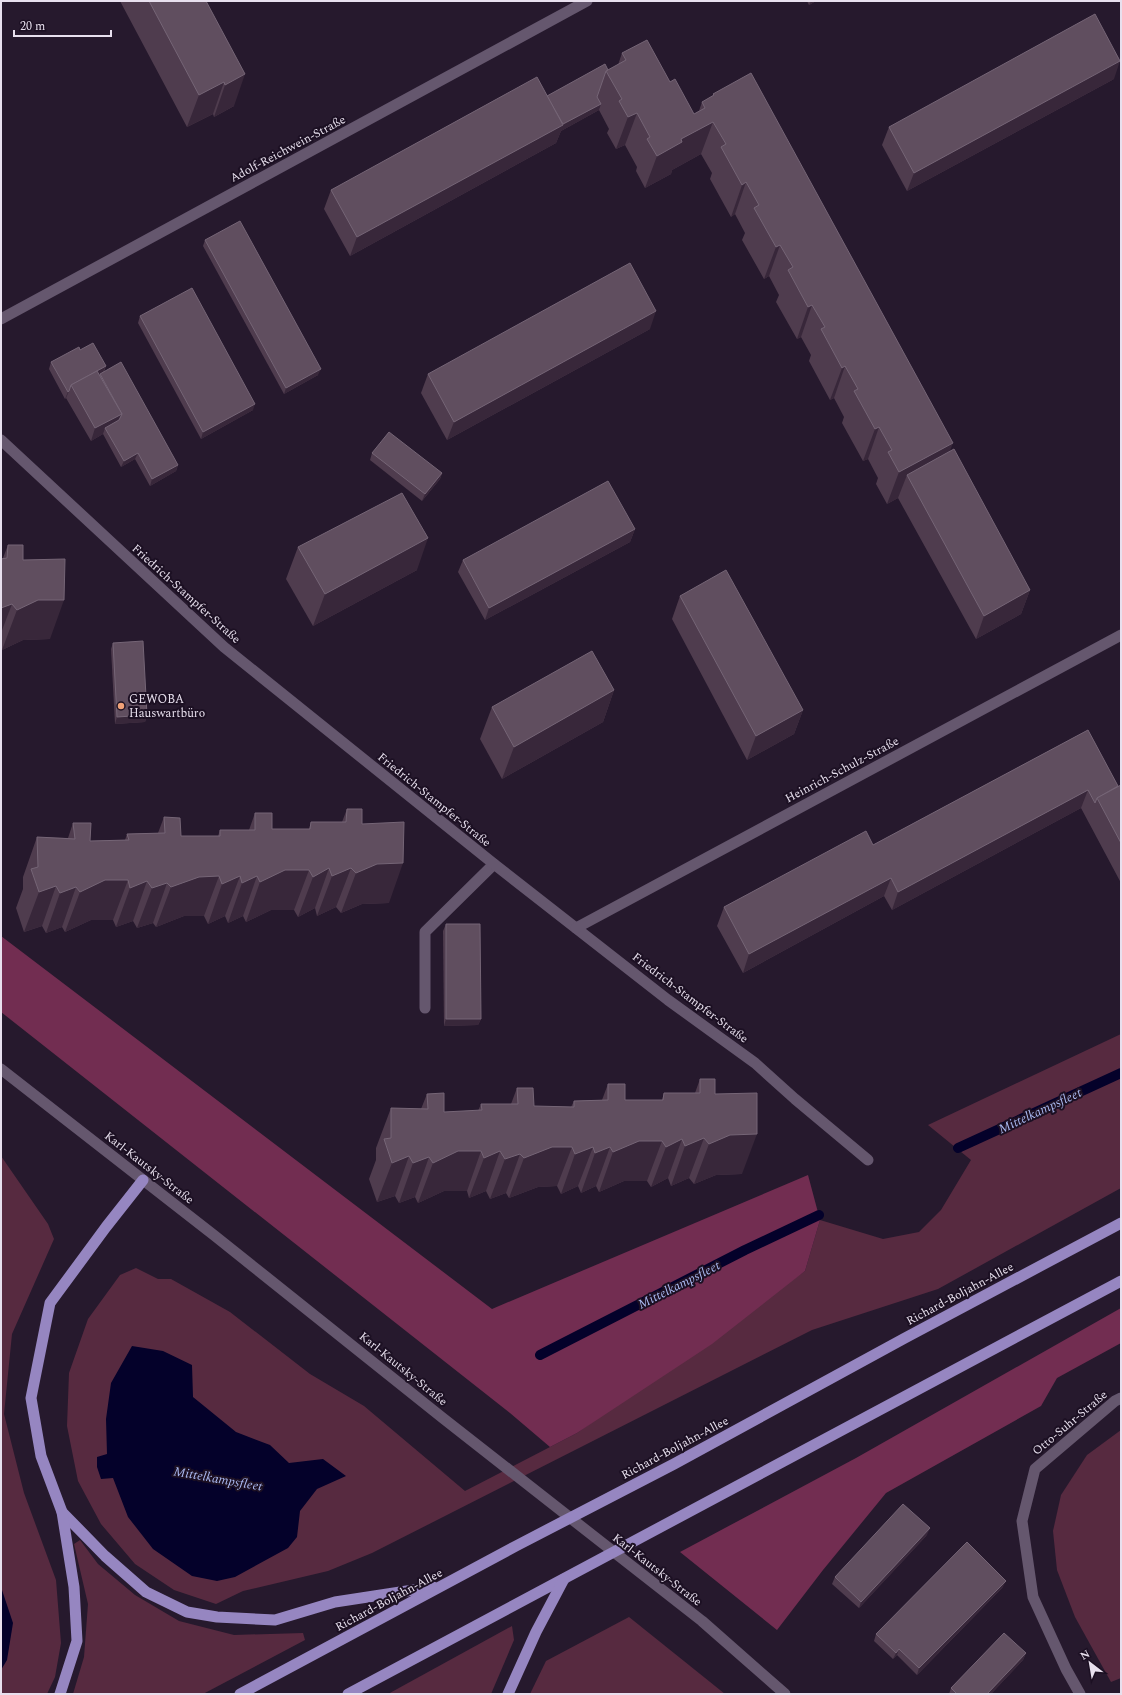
<svg xmlns="http://www.w3.org/2000/svg" width="1122" height="1695" font-family="Spectral,serif">
<style>
.green{fill:#572a40}
.forest{fill:#722d51}
.water{fill:#04012a}
.lines{fill:none;stroke-linecap:round;stroke-linejoin:round}
.stream{stroke:#04012a;stroke-width:10}
.service{stroke:#65576e;stroke-width:11}
.minor{stroke:#65576e;stroke-width:11}
.tertiary{stroke:#65576e;stroke-width:11}
.primary{stroke:#9686c1;stroke-width:11}
.wall{fill:#4f3c4e}
.shaded-wall{fill:#38273a}
.building{fill:#604e5f;stroke:#756576}
.poi-dot{fill:#f0a278;stroke:#1c1023;stroke-width:1.5}
.labels{text-anchor:middle;dominant-baseline:central;stroke-width:4;stroke-linejoin:round;paint-order:stroke}
.street-label{font-size:12px;fill:#e8e0ee;stroke:#1c1023}
.poi-label{font-size:12px;fill:#e8e0ee;stroke:#1c1023;text-anchor:start}
.water-label{font-size:13px;font-style:italic;fill:#acbbf3;stroke:#1c1023}
</style>
<rect width="100%" height="100%" fill="#26192d"/>
<g class="green">
<path d="M1121,1034V1188L938,1289L812,1330L372,1553L328,1571L243,1591L216,1604L174,1590L135,1564L101,1524L78,1481L67,1426L69,1373L88,1319L120,1275L136,1268L158,1279H171L230,1312L310,1374L364,1406L465,1491L577,1433L805,1271L820,1220L883,1239L919,1232L941,1210L971,1160L928,1125Z"/>
<path d="M1,1156L48,1224L54,1239L12,1334L4,1414L24,1493L56,1580L61,1643L55,1677L47,1694H1Z"/>
<path d="M1121,1430V1678L1111,1682L1075,1617L1057,1570L1053,1531L1061,1495L1087,1455Z"/>
<path d="M80,1540L98,1564L135,1595L179,1621L234,1635L303,1633L305,1640L203,1694H73L84,1657L88,1604L74,1544Z"/>
<path d="M629,1617L725,1694H530L546,1661Z"/>
<path d="M512,1626L514,1640L491,1694H388Z"/>
</g>
<g class="forest">
<path d="M1,936L492,1309L808,1175L820,1220L805,1271L712,1344L577,1433L550,1447L510,1413L1,1012Z"/>
<path d="M1121,1308V1343L1057,1378L1041,1406L886,1493L823,1570L777,1630L680,1552L856,1458Z"/>
</g>
<g class="water">
<path d="M132,1346L163,1351L192,1365L193,1397L236,1432L270,1445L289,1463L323,1459L346,1476L317,1489L300,1511L297,1537L288,1548L235,1577L217,1581L192,1576L153,1549L128,1517L113,1478L101,1479L97,1467V1457L107,1454L106,1419L111,1383Z"/>
<path d="M1,1587L13,1623L7,1660L1,1670Z"/>
</g>
<g class="lines">
<g class="stream">
<path d="M958,1148L1121,1073"/>
<path d="M540,1355L745,1250L819,1215"/>
</g>
<path class="service" d="M425,1008V932L494,864"/>
<g class="minor">
<path d="M1,319L587,1"/>
<path d="M1,440L224,647L494,864L668,1000L755,1063L795,1099L868,1160"/>
<path d="M576,928L1121,635"/>
<path d="M1080,1694L1066,1669L1033,1597L1022,1521L1035,1469L1115,1401L1121,1398"/>
</g>
<path class="tertiary" d="M1,1069L215,1236L444,1419L702,1621L785,1694"/>
<g class="primary">
<path d="M62,1512L105,1556L146,1592L187,1612L217,1617L275,1620L335,1602L433,1587"/>
<path d="M60,1694L77,1641L74,1587L62,1512L41,1456L31,1398L50,1303L106,1227L143,1180"/>
<path d="M240,1694L516,1546L674,1464L905,1338L1121,1223"/>
<path d="M348,1694L1121,1281"/>
<path d="M508,1694L536,1632L564,1579"/>
</g>
</g>
<g class="wall">
<path d="M120,1H206L234,106L214,117L213,114L187,127Z"/>
<path d="M807,1H816L809,5Z"/>
<path d="M622,53L670,82L694,114L699,111L702,102L713,96V94L949,452L1030,590L1021,614L976,639L898,498L887,504L876,484L878,478L868,459L863,461L842,423L844,417L834,398L830,400L809,361L811,355L801,337L797,339L776,302L779,295L769,276L764,279L742,240L745,233L735,214L731,217L710,179L712,173L701,154L672,170L671,174L645,188L636,171L637,167L625,145L616,149L607,133L609,129L599,110L561,131L556,143L350,256L324,209L331,190L547,96L608,70L618,65Z"/>
<path d="M1114,79L907,191L882,145L889,127Z"/>
<path d="M205,240L318,375L284,394L203,246Z"/>
<path d="M140,316L253,410L201,439L138,323Z"/>
<path d="M650,329L447,440L421,393L428,374Z"/>
<path d="M80,350L106,366L104,372L178,465L176,471L150,486L135,459L121,467L103,434L91,441L66,398L65,399L49,369L51,362Z"/>
<path d="M372,453L442,473L440,479L422,501L370,460Z"/>
<path d="M635,529L630,542L485,620L458,572L463,560Z"/>
<path d="M8,545L23,560L50,639L23,640L2,650L1,648V559L3,558Z"/>
<path d="M298,547L417,570L313,626L286,579Z"/>
<path d="M680,596L803,710L794,734L747,760L672,619Z"/>
<path d="M113,643L147,715L145,722L115,724L111,649Z"/>
<path d="M614,690L603,722L502,779L480,739L492,707Z"/>
<path d="M1088,730L1118,786L1121,785V883L1081,808L892,910L884,896L743,973L717,926L724,907L873,845Z"/>
<path d="M347,809L362,824L389,903L362,904L341,913L336,907L317,916L315,908L298,917L294,910H271L246,922L243,916L228,923L225,916L208,924L204,916H184L156,927L153,923L137,928L133,921L116,927L113,920H91L65,932L62,927L46,933L42,926L24,932L16,908L23,889V877L37,837L68,838L73,823L90,841L125,840L127,834L158,833L164,817L181,836H218L220,830H249L255,813L272,829H309L311,822H342Z"/>
<path d="M446,924L481,1019L478,1025L444,1026L443,931Z"/>
<path d="M700,1079L715,1094L742,1174L716,1175L694,1184L689,1178L671,1186L668,1178L651,1187L647,1181H624L599,1192L596,1186L581,1193L578,1186L561,1194L557,1186L538,1187L509,1198L506,1193L490,1199L486,1191L469,1198L467,1191H444L418,1203L415,1197L399,1203L395,1196L377,1202L369,1179L376,1160V1148L391,1108L421,1109L427,1094L444,1112L478,1111L481,1104H511L517,1088L534,1106L571,1107L574,1101L602,1100L608,1084L625,1100H662L664,1093H695Z"/>
<path d="M927,1535L859,1608L832,1584L835,1577Z"/>
<path d="M1003,1587L917,1675L897,1655L893,1659L874,1641L876,1634Z"/>
<path d="M1026,1653L1023,1660L991,1694H949L951,1688Z"/>
</g>
<g class="shaded-wall">
<path d="M811,1H816L809,5Z"/>
<path d="M1120,61L1114,79L907,191L914,173Z"/>
<path d="M245,74L234,106L214,117L225,85Z"/>
<path d="M224,82L213,114L187,127L199,95Z"/>
<path d="M601,104L599,110L561,131L556,143L350,256L357,237Z"/>
<path d="M637,113L625,145L616,149L628,117Z"/>
<path d="M713,122L701,154L672,170L671,174L645,188L657,156L681,139Z"/>
<path d="M746,182L735,214L731,217L742,185Z"/>
<path d="M780,245L769,276L764,279L776,247Z"/>
<path d="M812,305L801,337L797,339L808,307Z"/>
<path d="M656,311L650,329L447,440L454,422Z"/>
<path d="M106,366L103,372L95,378L94,373Z"/>
<path d="M845,366L834,398L830,400L842,368Z"/>
<path d="M321,369L318,375L284,394L286,388Z"/>
<path d="M69,391L66,398L65,399L68,392Z"/>
<path d="M255,404L253,410L201,439L203,432Z"/>
<path d="M122,414L117,426L105,428L103,434L91,441L95,428Z"/>
<path d="M879,427L868,459L863,461L875,429Z"/>
<path d="M953,443L941,475H907L898,498L887,504L899,472Z"/>
<path d="M138,453L135,459L121,467L124,461Z"/>
<path d="M178,465L176,471L150,486L152,479Z"/>
<path d="M442,473L440,479L422,501L425,494Z"/>
<path d="M635,529L630,542L485,620L489,608Z"/>
<path d="M428,538L417,570L313,626L325,594Z"/>
<path d="M1030,590L1021,614L976,639L984,616Z"/>
<path d="M38,600H64L50,639L23,640L2,650L17,610Z"/>
<path d="M12,604L1,633V608Z"/>
<path d="M614,690L603,722L502,779L514,747Z"/>
<path d="M803,710L794,734L747,760L756,736Z"/>
<path d="M147,715L145,722L115,724L117,717Z"/>
<path d="M1088,790L1081,808L892,910L898,892Z"/>
<path d="M403,863L389,903L362,904L341,913L356,873L377,864Z"/>
<path d="M329,868L315,908L298,917L313,877Z"/>
<path d="M351,868L336,907L317,916L332,876Z"/>
<path d="M285,870H309L294,910H271L246,922L260,882Z"/>
<path d="M219,876L204,916H184L156,927L171,887L199,877Z"/>
<path d="M240,876L225,916L208,924L222,884Z"/>
<path d="M257,876L243,916L228,923L242,883Z"/>
<path d="M891,878L884,896L743,973L749,954Z"/>
<path d="M105,880H128L113,920H91L65,932L80,892Z"/>
<path d="M147,881L133,921L116,927L130,888Z"/>
<path d="M167,883L153,923L137,928L152,888Z"/>
<path d="M56,886L42,926L24,932L39,892Z"/>
<path d="M76,887L62,927L46,933L60,893Z"/>
<path d="M446,1019H481L478,1025L444,1026Z"/>
<path d="M757,1134L742,1174L716,1175L694,1184L709,1144L730,1135Z"/>
<path d="M704,1138L689,1178L671,1186L685,1146Z"/>
<path d="M682,1139L668,1178L651,1187L666,1147Z"/>
<path d="M639,1141H662L647,1181H624L599,1192L613,1152Z"/>
<path d="M552,1147H572L557,1186L538,1187L509,1198L524,1158Z"/>
<path d="M593,1147L578,1186L561,1194L575,1154Z"/>
<path d="M610,1147L596,1186L581,1193L595,1153Z"/>
<path d="M458,1151H481L467,1191H444L418,1203L433,1163Z"/>
<path d="M500,1151L486,1191L469,1198L484,1158Z"/>
<path d="M520,1154L506,1193L490,1199L505,1159Z"/>
<path d="M409,1156L395,1196L377,1202L392,1163Z"/>
<path d="M429,1157L415,1197L399,1203L413,1163Z"/>
<path d="M930,1528L927,1535L859,1608L861,1602Z"/>
<path d="M1006,1581L1003,1587L917,1675L919,1668Z"/>
<path d="M899,1649L897,1655L893,1659L896,1653Z"/>
<path d="M1026,1653L1023,1660L991,1694H987Z"/>
</g>
<g class="building">
<path d="M149,1H206L245,74L225,85L224,82L199,95Z"/>
<path d="M1095,14L1120,61L914,173L889,127Z"/>
<path d="M647,40L670,82L675,79L694,114L705,108L702,102L714,95L713,94L751,73L953,443L899,472L888,452L892,450L879,427L875,429L854,391L858,389L845,366L842,368L821,329L825,327L812,305L808,307L788,270L793,267L780,245L776,247L754,208L759,205L746,182L742,185L721,147L726,144L713,122L681,139L682,142L657,156L647,139L650,137L637,113L628,117L619,101L622,99L606,71L626,60L622,53Z"/>
<path d="M605,64L608,70L606,71L597,97L601,104L563,124L547,96Z"/>
<path d="M537,77L563,125L357,237L331,190Z"/>
<path d="M240,221L321,369L286,388L205,240Z"/>
<path d="M630,263L656,311L454,422L428,374Z"/>
<path d="M192,288L255,404L203,432L140,316Z"/>
<path d="M93,343L106,366L71,385L69,391L68,392L51,362L79,347L80,350Z"/>
<path d="M121,362L178,465L152,479L138,453L124,461L105,428L119,420L122,414L100,374Z"/>
<path d="M97,371L122,414L95,428L71,385Z"/>
<path d="M389,432L442,473L425,494L372,453Z"/>
<path d="M954,449L1030,590L984,616L907,475Z"/>
<path d="M608,481L635,529L489,608L463,560Z"/>
<path d="M402,493L428,538L325,594L298,547Z"/>
<path d="M8,545H23V560L65,559L64,600H38L17,610L12,604L1,608V559L7,558Z"/>
<path d="M726,570L803,710L756,736L680,596Z"/>
<path d="M143,641L147,715L117,717L113,643Z"/>
<path d="M592,651L614,690L514,747L492,707Z"/>
<path d="M1088,730L1118,786L1097,798L1095,803L1088,790L898,892L891,878L749,954L724,907L866,831L873,845Z"/>
<path d="M1121,785V843L1097,798Z"/>
<path d="M347,809H362V824L404,822L403,863L377,864L356,873L351,868L332,876L329,868L313,877L309,870H285L260,882L257,876L242,883L240,876L222,884L219,876L199,877L171,887L167,883L152,888L147,881L130,888L128,880H105L80,892L76,887L60,893L56,886L39,892L31,869L38,867L37,837L75,839L73,823H91L90,841L129,840L127,834L165,833L164,817L180,818L181,836H220V830H255V813H272V829H310L311,822H346Z"/>
<path d="M446,924H480L481,1019H446Z"/>
<path d="M700,1079H715V1094L757,1093V1134L730,1135L709,1144L704,1138L685,1146L682,1139L666,1147L662,1141H639L613,1152L610,1147L595,1153L593,1147L575,1154L572,1147H552L524,1158L520,1154L505,1159L500,1151L484,1158L481,1151H458L433,1163L429,1157L413,1163L409,1156L392,1163L384,1139L391,1138V1108L428,1109L427,1094L444,1093V1112L482,1110L481,1104H518L517,1088H533L534,1106L574,1107V1101L608,1100V1084H625V1100H663L664,1093H700Z"/>
<path d="M903,1504L930,1528L861,1602L835,1577Z"/>
<path d="M967,1542L1006,1581L919,1668L899,1649L896,1653L876,1634Z"/>
<path d="M1004,1633L1026,1653L987,1694H957L951,1688Z"/>
</g>
<circle class="poi-dot" cx="121" cy="706" r="4"/>
<g class="labels">
<g class="street-label">
<text transform="translate(288 149) rotate(-28)">Adolf-Reichwein-Straße</text>
<text transform="translate(186 594) rotate(42)">Friedrich-Stampfer-Straße</text>
<text transform="translate(842 770) rotate(-28)">Heinrich-Schulz-Straße</text>
<text transform="translate(434 800) rotate(39)">Friedrich-Stampfer-Straße</text>
<text transform="translate(690 998) rotate(37)">Friedrich-Stampfer-Straße</text>
<text transform="translate(149 1168) rotate(38)">Karl-Kautsky-Straße</text>
<text transform="translate(960 1294) rotate(-28)">Richard-Boljahn-Allee</text>
<text transform="translate(403 1369) rotate(39)">Karl-Kautsky-Straße</text>
<text transform="translate(1070 1423) rotate(-40)">Otto-Suhr-Straße</text>
<text transform="translate(675 1448) rotate(-28)">Richard-Boljahn-Allee</text>
<text transform="translate(657 1570) rotate(38)">Karl-Kautsky-Straße</text>
<text transform="translate(389 1600) rotate(-28)">Richard-Boljahn-Allee</text>
</g>
<g class="poi-label">
<text x="129" y="699">GEWOBA<tspan x="129" dy="14">Hauswartbüro</tspan></text>
</g>
<g class="water-label">
<text transform="translate(1040 1111) rotate(-25)">Mittelkampsfleet</text>
<text transform="translate(679 1285) rotate(-27)">Mittelkampsfleet</text>
<text transform="translate(218 1479) rotate(10)">Mittelkampsfleet</text>
</g>
</g>
<rect width="1122" height="1695" fill="none" stroke="#e8e0ee" stroke-width="4"/>
<g transform="translate(1090 1663) rotate(329)" stroke="#1c1023" stroke-width="3" paint-order="stroke">
<path d="M0-3L7 15L0 10L-7 15Z" fill="#e8e0ee"/>
<text y="-6" font-size="11" font-weight="bold" text-anchor="middle" fill="#e8e0ee">N</text>
</g>
<path d="M14 30v6h97v-6" fill="none" stroke="#e8e0ee" stroke-width="2"/>
<text x="20" y="30" font-size="12" fill="#e8e0ee" stroke="#1c1023" stroke-width="3" paint-order="stroke">20 m</text>
</svg>
